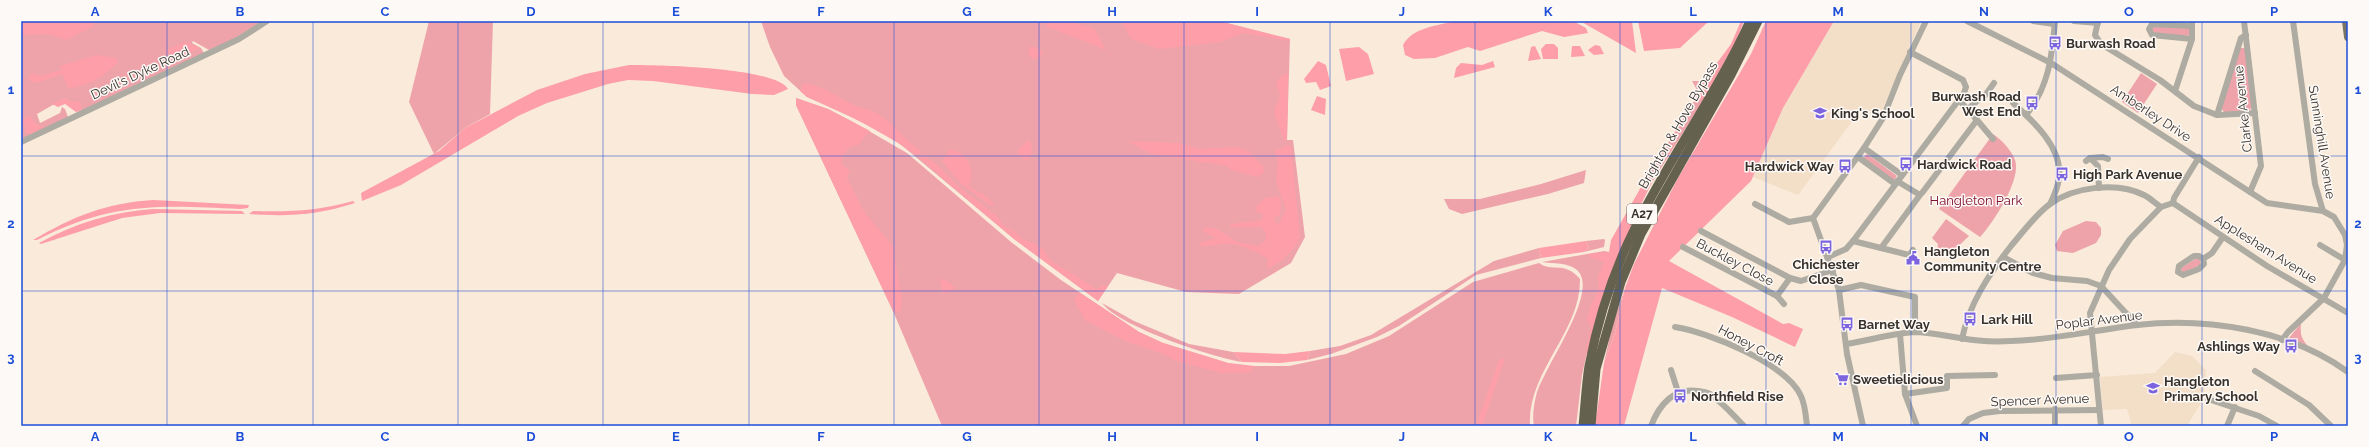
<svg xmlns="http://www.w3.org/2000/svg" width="2369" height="447" font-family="Raleway,sans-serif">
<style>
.built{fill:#f3dec7}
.green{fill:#eea3aa}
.forest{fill:#fd9ea8}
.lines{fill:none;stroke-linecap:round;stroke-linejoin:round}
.minor{stroke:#adaba2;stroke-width:6}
.major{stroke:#787565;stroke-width:8}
.highway{stroke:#65614f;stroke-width:9}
.grid{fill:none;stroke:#1d4ed8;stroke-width:1;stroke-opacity:0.55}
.labels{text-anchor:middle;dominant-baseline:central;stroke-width:3;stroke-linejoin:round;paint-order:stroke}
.shield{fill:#fdf9f6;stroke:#736e68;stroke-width:1}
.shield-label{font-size:12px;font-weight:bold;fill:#38322b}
.poi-label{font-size:13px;font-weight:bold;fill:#38322b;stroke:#fdf9f6;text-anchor:start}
.street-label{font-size:13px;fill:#38322b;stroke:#fdf9f6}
.park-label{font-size:13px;fill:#80122f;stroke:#fdf9f6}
.neatline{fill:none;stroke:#1d4ed8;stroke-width:1.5}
.grid-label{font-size:13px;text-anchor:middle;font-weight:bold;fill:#1d4ed8}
</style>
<rect width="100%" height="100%" fill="#faead9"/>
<g class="built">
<path d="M1834,21H1921L1879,117L1861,109L1798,195L1753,177L1783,108Z"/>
<path d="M2175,352L2192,356L2206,370L2204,398L2187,426H2132L2127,409L2103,410L2100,377L2155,373Z"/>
</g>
<g class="green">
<path d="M21,21H263L229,42L209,50L193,41L192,43L201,48L204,53L81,111L65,98L37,114L40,123L60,113L62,107L65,109L68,117L21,140Z"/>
<path d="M429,21H493L490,114L465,128L434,154L409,102Z"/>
<path d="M761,21H1219L1290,39L1287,140H1293L1305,237L1291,263L1239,294L1186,292L1117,273L1098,301L1014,239L899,143L858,120L807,97L784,76L770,47Z"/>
<path d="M2154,26L2189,28L2191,32L2188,36L2153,34L2150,27Z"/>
<path d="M2240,48H2245L2252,107L2249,111L2225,113L2221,108Z"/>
<path d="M2141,73L2157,84L2138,113L2122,102Z"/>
<path d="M1692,81H1715L1653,181L1645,180L1696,98L1697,90Z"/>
<path d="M796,98L828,109L855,123L907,153L1011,242L1061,280L1139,332L1163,343L1228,363L1246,366H1289L1346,354L1389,336L1473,282L1539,263C1552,273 1564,260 1580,279C1581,332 1527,371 1530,426H942L893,311L796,105Z"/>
<path d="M1993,134C2002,140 2011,150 2015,160C2022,179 1993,223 1980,237L1939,209Z"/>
<path d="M1867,154L1897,176L1893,181L1863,158Z"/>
<path d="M1586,170L1584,183L1548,194L1462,214L1449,209L1444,199H1480L1541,184Z"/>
<path d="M1946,219L1969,236L1947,257L1937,251L1938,244L1932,238Z"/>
<path d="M2086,221L2096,222L2101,228V235L2096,243L2073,253L2057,251L2055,245L2063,231Z"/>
<path d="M1604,239L1605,240L1604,247L1584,252L1589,248L1586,241Z"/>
<path d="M1539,248L1541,258L1476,275L1399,326L1377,337L1331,354L1307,360L1310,351L1340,346L1371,335L1494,261Z"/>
<path d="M1604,251L1609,252L1582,375L1576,426H1534C1532,417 1534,404 1536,396C1542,369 1601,292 1577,270C1568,262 1553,264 1542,262Z"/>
<path d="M2197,258L2200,260L2201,265L2182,273L2181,268Z"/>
<path d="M1625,288L1615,333L1604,363L1612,327Z"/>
<path d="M1102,303L1134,321L1189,344L1233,352L1242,362C1212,357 1120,327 1102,303Z"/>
<path d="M2301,323C2300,333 2301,339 2308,346L2289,338Z"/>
</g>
<g class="forest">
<path d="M21,21H94V26L66,40L49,34L21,35Z"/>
<path d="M1050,21H1066L1094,28L1106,50L1045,26Z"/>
<path d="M1121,21H1219L1290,39V41L1243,33L1220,42L1159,49L1131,39Z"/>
<path d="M1455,21H1573L1586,28L1588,33L1564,37L1542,31L1480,51L1468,47L1435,58L1414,59L1405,55L1403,45C1413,27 1437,26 1455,21Z"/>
<path d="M1580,21H1632L1636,53Z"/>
<path d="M1638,21H1709L1680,48L1644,51Z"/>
<path d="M1741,21H1744L1735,44L1703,100L1696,98L1697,90L1731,44Z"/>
<path d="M1766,21H1834L1783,108L1751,181L1669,261L1783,324L1789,323L1803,329L1795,347L1732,317L1662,288L1624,426H1595L1604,363L1615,333L1625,288L1634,264L1678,178L1751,54Z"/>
<path d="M185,42L198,47V49C187,54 175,58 164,51Z"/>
<path d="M1546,44H1554L1558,48V59H1543L1541,49Z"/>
<path d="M1595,45L1600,46L1604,54L1594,55L1588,50Z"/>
<path d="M1535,46L1541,59L1528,61L1531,47Z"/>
<path d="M1572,46H1580L1585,56L1571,57Z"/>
<path d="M1030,47H1035L1043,52L1039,58L1033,59L1028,54Z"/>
<path d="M1359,47L1368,54L1374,74L1346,81L1339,49Z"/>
<path d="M96,55L116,58L118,62C105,76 88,87 68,88L62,74L39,82H32L28,78L32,73L41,76L61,70L60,66Z"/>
<path d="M1318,61L1326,65L1331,86L1320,90L1316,82L1306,83L1304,79Z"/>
<path d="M1493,61L1495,67L1454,78L1456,68L1461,63L1482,65Z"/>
<path d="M629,65C656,65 775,67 788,89L774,95L752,94L653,81L628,80L608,84L547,103L518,116L401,185L362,201L361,193L439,151L465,128L537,90L585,74Z"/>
<path d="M1288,73L1287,141H1284L1274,112L1280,96L1276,82L1284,74Z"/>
<path d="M804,83C822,85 837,97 854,105C861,109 870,109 877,113C894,124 904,140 921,151L920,154H914C881,130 844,113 807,97L800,91Z"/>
<path d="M1317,96L1326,99L1325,115L1311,110Z"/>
<path d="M65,98L72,102L79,101L82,108L81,111L76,112L65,104L58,107L52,104Z"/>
<path d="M796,98L828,109L870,131L858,145L851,146L844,154L841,163L850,171L847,178L865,213L893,246L902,300L900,312L893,311L796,105Z"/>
<path d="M30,116L36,124L43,127L31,135L25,132L26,126L21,127V121Z"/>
<path d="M1028,140L1031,143L1032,151L1030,158L1026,160L1019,155L1018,150Z"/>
<path d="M1128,141L1179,143L1199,149L1236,147L1249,151L1263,166L1264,172L1258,177L1231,170L1228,166L1151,154Z"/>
<path d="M1286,145L1291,146L1300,239C1292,252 1281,263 1267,269L1268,259C1255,251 1238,242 1222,244C1214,245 1208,247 1200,246L1201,242L1216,238L1203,231L1204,227L1217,229L1237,242L1258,246L1265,241L1266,233L1261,227H1230V224L1262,220L1263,214L1256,212L1255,207L1265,198L1278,196L1281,201L1280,215L1274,218L1278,225L1286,209L1276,181L1278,164L1275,150L1283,148Z"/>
<path d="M950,149C968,153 976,169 969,186L979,193H982L994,204L992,206L961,184L942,161Z"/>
<path d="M918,157H926L936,164L959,187L998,217L1004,226L1014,231L1022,239L1034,243L1044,250L1051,261L1097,289L1102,285L1108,286L1098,301L1014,239Z"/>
<path d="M1645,180L1653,181C1623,236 1607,294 1588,353L1586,355L1591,327L1587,320L1591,305L1599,289L1598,276L1604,262L1591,258L1588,254L1609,252L1611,240Z"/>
<path d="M153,200L249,205L248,208L240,209C160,205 111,202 37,240H33C74,216 106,203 153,200Z"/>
<path d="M353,201L355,203C317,215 288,217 249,214L253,211C290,212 318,211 353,201Z"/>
<path d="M153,209L242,211L245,214L160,213L122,218L41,244L39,243C75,223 112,212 153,209Z"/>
<path d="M1586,241L1589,248L1584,252L1541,258L1539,248Z"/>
<path d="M940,279L946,280L956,288L943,294Z"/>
<path d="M1079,292L1139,332L1163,343L1228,363L1255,366L1248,373H1222L1176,361L1164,354L1125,341L1085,320L1074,300Z"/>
<path d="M1310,351L1307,360L1280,363L1242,362L1233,352L1285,354Z"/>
<path d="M1505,358L1482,426H1476L1499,360Z"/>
</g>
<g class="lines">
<g class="minor">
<path d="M1967,21L2051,63L2267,203L2323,211L2334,217L2345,235L2347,245L2345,260L2324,298L2288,332L2282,340"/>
<path d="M2033,21L2054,24"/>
<path d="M2074,21L2098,23"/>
<path d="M2098,21L2095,35L2101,44L2160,80L2194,106L2217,115L2255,113"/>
<path d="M2244,21L2261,166L2250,192"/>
<path d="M2293,21L2315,184L2323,211"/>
<path d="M2192,39L2152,35L2149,29L2152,24L2192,26"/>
<path d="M2175,91L2192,39V21"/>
<path d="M2013,103C2033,121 2063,148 2059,178C2058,187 2054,196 2050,204"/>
<path d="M1968,109L1977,101L1984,97L1994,83"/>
<path d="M2026,115C2049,87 2052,56 2055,21"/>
<path d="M2217,115L2241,38L2246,35"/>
<path d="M1977,120L1993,139"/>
<path d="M21,142L239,39L267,21"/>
<path d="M1864,148L1902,175"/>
<path d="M1858,157L1895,184"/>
<path d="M2090,158L2103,157L2108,159"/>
<path d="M2086,161L2090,158L2098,166L2099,188"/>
<path d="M1922,193L1977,120L1959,100"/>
<path d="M2173,203L2267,266L2348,313"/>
<path d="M2173,203L2174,198L2199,157"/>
<path d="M1755,204L1789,222L1813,218"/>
<path d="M1701,231L1790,278L1801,281L1833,270"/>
<path d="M1853,241L1881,248L1920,195L1897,181"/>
<path d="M2320,245L2345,260"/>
<path d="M1683,247L1777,296L1790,278"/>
<path d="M1881,248L1909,255L1913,250"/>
<path d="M1828,257L1846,249L1853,241L1964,93L1966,87L1963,80L1910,52"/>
<path d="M2003,257L2033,273L2052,278L2087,281L2101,286L2137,325"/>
<path d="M2203,259L2199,256H2194L2179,266L2178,272L2183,275L2199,269L2204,264L2203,259L2212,253L2223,237"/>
<path d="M1839,290L1861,285L1915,297V332"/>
<path d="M1777,296L1784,304"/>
<path d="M1675,327C1708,332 1787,364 1801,396C1805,404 1806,417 1807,426"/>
<path d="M1900,334L1905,394L1917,426"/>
<path d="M1962,339C1969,304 1989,274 2011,246C2023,232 2036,214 2050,204C2074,187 2117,181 2144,195C2150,198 2155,203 2161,207"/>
<path d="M1846,344C1868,341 1892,333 1915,332C1929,332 1945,336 1960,338C1976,341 1994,342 2011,341C2053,340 2095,330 2137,325C2206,317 2291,330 2348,372"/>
<path d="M1671,370L1678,392"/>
<path d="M2255,371L2309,405L2331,426"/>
<path d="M2056,378L2097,375"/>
<path d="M1905,394L1947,388V376L1995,375"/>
<path d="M2208,399L2259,416L2277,426"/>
<path d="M2055,409V426"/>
<path d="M1651,426C1659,405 1674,387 1698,391C1702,392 1707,392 1710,394C1723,403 1733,415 1744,426"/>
<path d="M1863,426L1847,354L1839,290L1813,218L1864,148L1883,118L1900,75L1926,21"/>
<path d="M1963,426L1969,419L1983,413L2000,411L2099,410"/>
<path d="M2101,426L2090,313L2109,270L2130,239L2161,207L2173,203"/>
<path d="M2227,426L2235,407"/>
</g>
<path class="major" d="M2346,21L2348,37"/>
<g class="highway">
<path d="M1583,426C1585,406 1586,385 1589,366C1598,319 1614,270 1635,228C1670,157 1717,93 1750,21"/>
<path d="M1591,426L1596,369L1621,282L1641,234L1731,75L1758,21"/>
</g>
</g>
<path class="grid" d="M167,21V426M313,21V426M458,21V426M603,21V426M749,21V426M894,21V426M1039,21V426M1184,21V426M1330,21V426M1475,21V426M1620,21V426M1766,21V426M1911,21V426M2056,21V426M2202,21V426M21,156H2348M21,291H2348"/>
<defs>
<g id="bus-bare" transform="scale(1.08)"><path d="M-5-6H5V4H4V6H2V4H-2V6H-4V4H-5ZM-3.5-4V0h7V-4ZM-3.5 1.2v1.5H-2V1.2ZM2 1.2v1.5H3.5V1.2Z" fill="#7c64df" stroke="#fdf9f6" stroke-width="2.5" paint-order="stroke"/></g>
<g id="school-bare" transform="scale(1.08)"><path d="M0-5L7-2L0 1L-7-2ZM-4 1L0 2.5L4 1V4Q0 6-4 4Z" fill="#7c64df" stroke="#fdf9f6" stroke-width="2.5" paint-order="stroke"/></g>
<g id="civic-bare" transform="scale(1.08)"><path d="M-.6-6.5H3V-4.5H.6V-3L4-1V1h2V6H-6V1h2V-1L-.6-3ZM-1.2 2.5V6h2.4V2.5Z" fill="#7c64df" stroke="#fdf9f6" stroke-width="2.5" paint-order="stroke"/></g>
<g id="supermarket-bare" transform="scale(1.08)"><path d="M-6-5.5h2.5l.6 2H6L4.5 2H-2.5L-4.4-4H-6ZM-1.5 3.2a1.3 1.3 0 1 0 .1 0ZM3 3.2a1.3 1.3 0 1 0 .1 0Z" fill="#7c64df" stroke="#fdf9f6" stroke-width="2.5" paint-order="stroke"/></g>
</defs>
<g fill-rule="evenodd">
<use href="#bus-bare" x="2055" y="43"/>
<use href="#bus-bare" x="2032" y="103"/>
<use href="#school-bare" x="1820" y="113"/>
<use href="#bus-bare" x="1906" y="164"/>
<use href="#bus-bare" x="1845" y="166"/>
<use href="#bus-bare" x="2062" y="174"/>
<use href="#bus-bare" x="1826" y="247"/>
<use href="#civic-bare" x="1913" y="258"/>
<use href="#bus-bare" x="1970" y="319"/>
<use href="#bus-bare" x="1847" y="324"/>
<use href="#bus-bare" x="2291" y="346"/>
<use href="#supermarket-bare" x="1842" y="379"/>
<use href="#school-bare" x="2153" y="388"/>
<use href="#bus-bare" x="1680" y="396"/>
</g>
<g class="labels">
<rect class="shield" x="1627" y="204" width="30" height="20" rx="3"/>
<g class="shield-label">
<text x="1642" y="214">A27</text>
</g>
<g class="poi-label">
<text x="2066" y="43">Burwash Road</text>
<text x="2021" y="96" text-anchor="end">Burwash Road<tspan x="2021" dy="15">West End</tspan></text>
<text x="1831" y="113">King's School</text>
<text x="1917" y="164">Hardwick Road</text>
<text x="1834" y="166" text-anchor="end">Hardwick Way</text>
<text x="2073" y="174">High Park Avenue</text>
<text x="1924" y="251">Hangleton<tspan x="1924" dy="15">Community Centre</tspan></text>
<text x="1826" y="264" text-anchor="middle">Chichester<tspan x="1826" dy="15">Close</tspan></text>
<text x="1981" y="319">Lark Hill</text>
<text x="1858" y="324">Barnet Way</text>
<text x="2280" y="346" text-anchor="end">Ashlings Way</text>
<text x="1853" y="379">Sweetielicious</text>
<text x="2164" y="381">Hangleton<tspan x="2164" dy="15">Primary School</tspan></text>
<text x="1691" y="396">Northfield Rise</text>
</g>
<g class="street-label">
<text transform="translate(140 73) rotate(-25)">Devil's Dyke Road</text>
<text transform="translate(2243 109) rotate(-96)">Clarke Avenue</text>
<text transform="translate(2151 113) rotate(33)">Amberley Drive</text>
<text transform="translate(1678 125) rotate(-60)">Brighton &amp; Hove Bypass</text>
<text transform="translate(2322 142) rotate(81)">Sunninghill Avenue</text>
<text transform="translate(2266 249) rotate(32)">Applesham Avenue</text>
<text transform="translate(1735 262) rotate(28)">Buckley Close</text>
<text transform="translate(2099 320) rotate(-7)">Poplar Avenue</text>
<text transform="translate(1751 345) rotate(28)">Honey Croft</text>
<text transform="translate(2040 400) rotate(-2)">Spencer Avenue</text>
</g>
<g class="park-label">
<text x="1976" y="200">Hangleton Park</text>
</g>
</g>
<rect width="2369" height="447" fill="none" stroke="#fdf9f6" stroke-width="44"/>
<rect x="22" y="22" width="2325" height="403" class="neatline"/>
<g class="grid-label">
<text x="95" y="16">A</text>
<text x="240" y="16">B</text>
<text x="385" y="16">C</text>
<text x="531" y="16">D</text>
<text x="676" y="16">E</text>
<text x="821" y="16">F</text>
<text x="967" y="16">G</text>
<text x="1112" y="16">H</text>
<text x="1257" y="16">I</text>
<text x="1402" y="16">J</text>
<text x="1548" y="16">K</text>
<text x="1693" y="16">L</text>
<text x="1838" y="16">M</text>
<text x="1984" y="16">N</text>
<text x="2129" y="16">O</text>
<text x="2274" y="16">P</text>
<text x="11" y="94">1</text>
<text x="2358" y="94">1</text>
<text x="11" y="228">2</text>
<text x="2358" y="228">2</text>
<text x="11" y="362">3</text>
<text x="2358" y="362">3</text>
<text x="95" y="441">A</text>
<text x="240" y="441">B</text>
<text x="385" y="441">C</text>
<text x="531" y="441">D</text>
<text x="676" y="441">E</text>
<text x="821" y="441">F</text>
<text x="967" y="441">G</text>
<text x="1112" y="441">H</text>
<text x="1257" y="441">I</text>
<text x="1402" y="441">J</text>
<text x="1548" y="441">K</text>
<text x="1693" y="441">L</text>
<text x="1838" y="441">M</text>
<text x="1984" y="441">N</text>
<text x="2129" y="441">O</text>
<text x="2274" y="441">P</text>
</g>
</svg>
